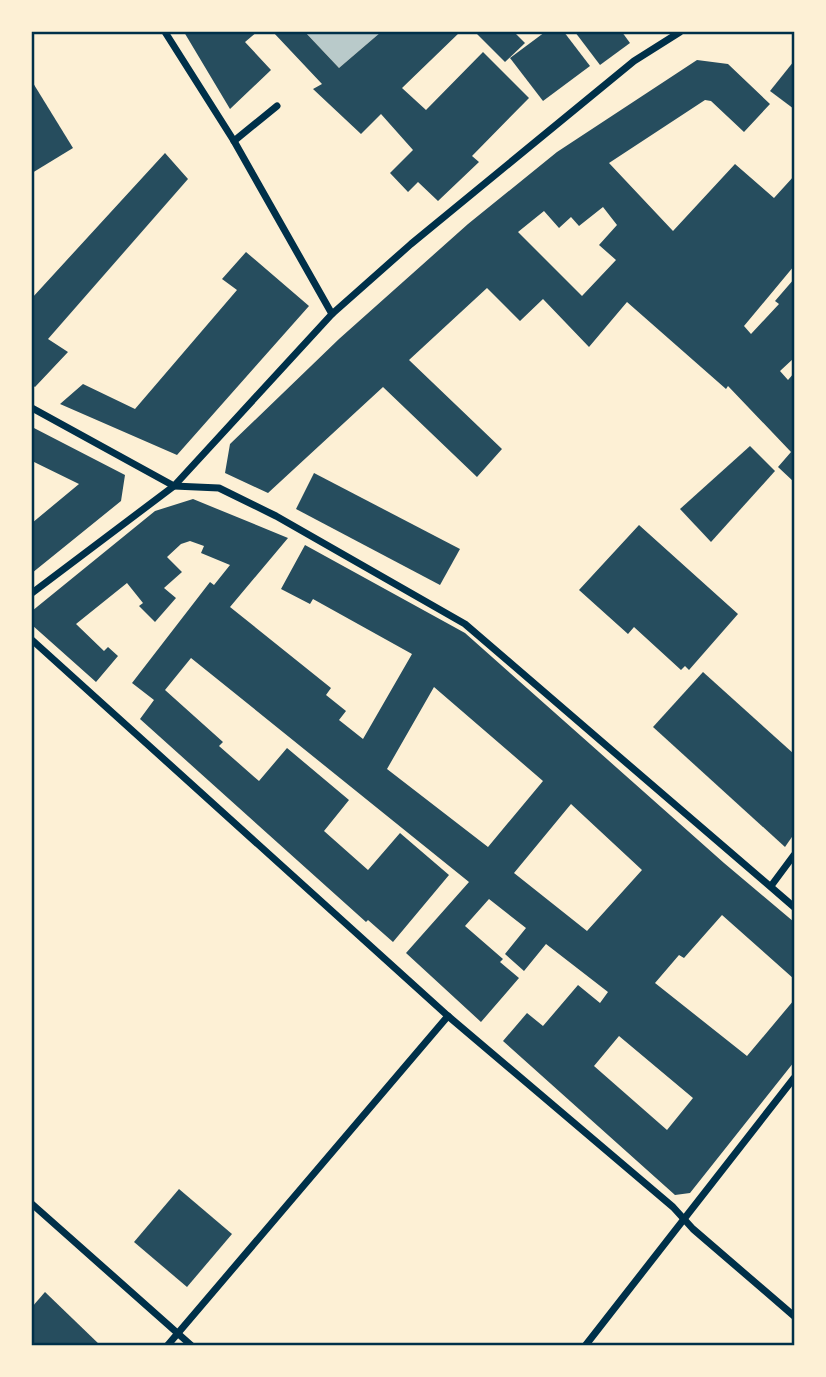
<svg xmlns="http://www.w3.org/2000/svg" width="826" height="1377" font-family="'Alegreya Sans',sans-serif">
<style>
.green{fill:#b9caca}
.building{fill:#264d5e;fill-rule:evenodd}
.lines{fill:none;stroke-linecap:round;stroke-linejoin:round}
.minor{stroke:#003049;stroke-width:7}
.neatline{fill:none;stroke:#003049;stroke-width:2.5}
</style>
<rect width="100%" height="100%" fill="#fdf0d5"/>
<path class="green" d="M305,32H381L339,68Z"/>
<g class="building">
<path d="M184,32H257L245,42L271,70L230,109Z"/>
<path d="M273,32H305L339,68L381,32H460L402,88L426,110L483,52L529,98L472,156L479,162L438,201L418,182L408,192L390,173L413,150L381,114L361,134L313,89L322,84Z"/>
<path d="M475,32H514L525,43L505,62Z"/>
<path d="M545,32H564L590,66L543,101L510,58Z"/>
<path d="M575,32H622L630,43L600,65Z"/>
<path d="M697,60L728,64L770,104L744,132L711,101L705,100L609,163L673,231L735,164L774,198L794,176V266L744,326L751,334L779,304L775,301L794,279V358L780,371L788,380L794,373V482L778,467L791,452L728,386L726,389L627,302L589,347L543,299L520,321L487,288L409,360L502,449L477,477L383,387L268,493L225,473L230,444L339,339L468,224L557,152ZM603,207L617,225L599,245L616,260L582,296L518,232L544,211L559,228L571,217L579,226Z"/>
<path d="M794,61V109L770,91Z"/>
<path d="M33,83L73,148L32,173V84Z"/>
<path d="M165,153L188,179L48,339L68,352L35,387L32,385V298Z"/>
<path d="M246,252L309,306L177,455L60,404L83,384L135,409L237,290L222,279Z"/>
<path d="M32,427L125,475L121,501L32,573V523L79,484L32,461Z"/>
<path d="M750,446L775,471L711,542L680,509Z"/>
<path d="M314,473L460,549L440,585L296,509Z"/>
<path d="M193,499L288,538L230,607L331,688L326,695L346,711L339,720L363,739L412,654L313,599L310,604L281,589L305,545L465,633L724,863L794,922V979L722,915L684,958L679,955L655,983L747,1056L794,1000V1062L690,1193L675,1195L503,1041L527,1013L543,1026L578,985L600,1003L608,992L546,944L524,971L505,954L526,928L489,899L465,926L503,959L500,962L519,978L481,1022L406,953L469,882L191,658L165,690L223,742L219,746L259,781L287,748L349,800L324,831L368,870L400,833L449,875L393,942L368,920L366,922L140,719L154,700L132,683L210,582L214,585L230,565L201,553L204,546L190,541L181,544L167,557L182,572L164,588L176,598L155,622L139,606L143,603L127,583L76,624L104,651L108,647L118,656L96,682L32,625V611L155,511ZM434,687L543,781L488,847L387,769ZM571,804L642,870L587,931L514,873ZM619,1036L693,1098L667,1130L594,1066Z"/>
<path d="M639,525L738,614L689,670L685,666L681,670L634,627L628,634L579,590Z"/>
<path d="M703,672L794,754V834L785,847L653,727Z"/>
<path d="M179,1189L232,1234L187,1287L134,1242Z"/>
<path d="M45,1292L101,1346H32V1307Z"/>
</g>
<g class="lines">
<g class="minor">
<path d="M165,32L234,141L332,314"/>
<path d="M234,141L277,106"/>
<path d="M32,408L174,486L219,488L276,516L465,624L794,907"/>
<path d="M32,593L174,486L332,314L411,244L634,61L680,32"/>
<path d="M32,640L448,1016L673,1207L693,1229L794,1316"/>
<path d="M771,886L794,855"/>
<path d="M32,1204L192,1346"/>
<path d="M167,1346L448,1016"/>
<path d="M585,1346L794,1078"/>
</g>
</g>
<rect width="826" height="1377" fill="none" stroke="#fdf0d5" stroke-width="66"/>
<rect x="33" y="33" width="760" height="1311" class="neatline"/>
</svg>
